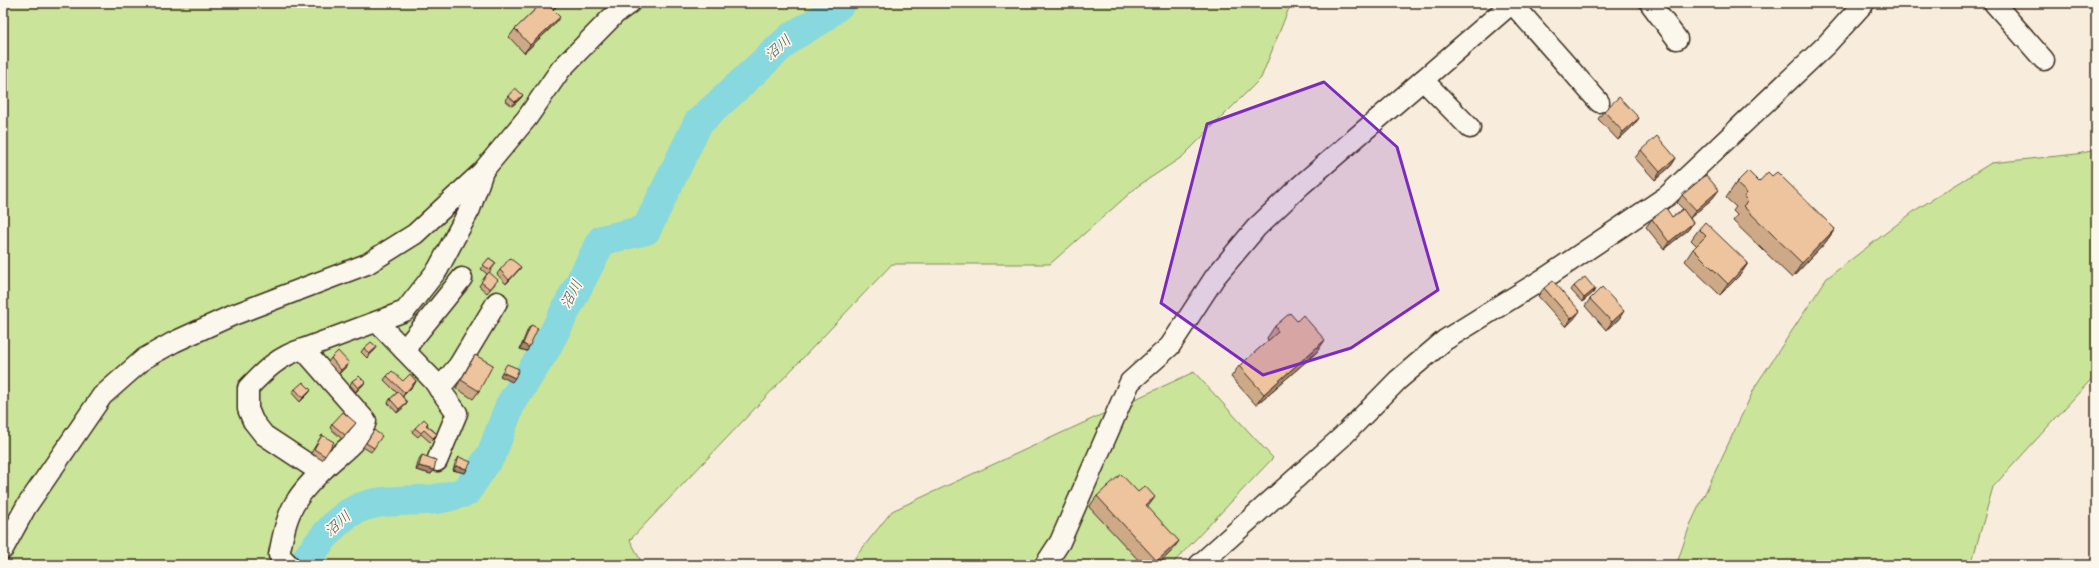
<svg xmlns="http://www.w3.org/2000/svg" width="2099" height="568" font-family="Dekko,'Klee One',sans-serif">
<style>
.green{fill:#cae49a;stroke:#82875c}
.lines{fill:none;stroke-linecap:round;stroke-linejoin:round}
.river{stroke:#87d8df;stroke-width:30}
.street-casing{stroke:#3b2a1e;stroke-width:23}
.street{stroke:#fbf7ec;stroke-width:20}
.wall{fill:#cda988;stroke:#3b2a1e}
.shaded-wall{fill:#a7896f;stroke:#3b2a1e}
.building{fill:#eec49e;stroke:#3b2a1e}
.marked{fill:#7b2cbf;fill-opacity:0.2;stroke:#7b2cbf;stroke-width:3;stroke-linejoin:round}
.labels{text-anchor:middle;dominant-baseline:central;stroke-width:3.5;stroke-linejoin:round;paint-order:stroke}
.water-label{font-size:15px;font-style:italic;fill:#4e564e;stroke:#fbf7ec}
</style>
<rect width="100%" height="100%" fill="#f8eddc"/>
<filter id="ink" filterUnits="userSpaceOnUse"><feTurbulence type="fractalNoise" baseFrequency=".025" numOctaves="2"/><feDisplacementMap in="SourceGraphic" scale="8" xChannelSelector="R" yChannelSelector="G"/><feConvolveMatrix kernelMatrix="1 2 1 2 8 2 1 2 1" color-interpolation-filters="sRGB"/></filter>
<g filter="url(#ink)">
<g class="green">
<path d="M3,3H1291L1261,78L1182,157L1138,186L1050,264H892L630,540L643,565H3Z"/>
<path d="M2096,150V374L1993,487L1971,565H1673L1677,563L1690,525L1756,385L1827,278L1917,209L1991,163L2077,154Z"/>
<path d="M1194,372L1273,458L1171,565H849L892,511Z"/>
</g>
<g class="lines">
<path class="river" d="M308,565L307,558C322,540 336,518 357,509C380,498 411,502 436,499C446,498 456,494 466,492L492,453L510,405L545,350L602,240L646,230L698,123L791,37L820,20L841,3"/>
<g class="street-casing">
<g id="street">
<path d="M1512,3L1599,102"/>
<path d="M1650,3L1677,39"/>
<path d="M1994,3L2044,60"/>
<path d="M1423,80L1470,128"/>
<path d="M377,322L433,380L457,413L437,461"/>
<path d="M303,349C279,356 265,370 248,388V409L253,421L264,435L311,466L325,468"/>
<path d="M404,350L462,278"/>
<path d="M439,389L459,365L497,302"/>
<path d="M3,549L26,507L102,396L145,358L174,342L233,315L367,264L415,234L482,172L527,118L561,69L615,14L630,3"/>
<path d="M289,565L279,555C283,536 286,516 297,500C304,488 316,477 326,467C340,453 361,441 366,421L303,349L405,311L438,269L470,209L482,174"/>
<path d="M1045,565L1060,542L1130,382L1170,346L1215,277L1256,228L1300,186L1512,3"/>
<path d="M1199,565L1342,437L1398,380L1445,340L1548,276L1667,196L1826,45L1864,3"/>
</g>
</g>
<use href="#street" class="street"/>
</g>
<g class="wall">
<path d="M542,3H560L553,10L554,25L524,53L509,37L515,29Z"/>
<path d="M523,95L520,99L512,106L505,100L508,96Z"/>
<path d="M1604,111L1639,118L1633,126L1618,140L1598,119Z"/>
<path d="M1641,150L1676,158L1671,166L1655,180L1635,158Z"/>
<path d="M1772,176L1835,229L1825,243L1792,278L1733,221L1737,215L1733,211L1736,207L1726,198L1736,183L1759,182Z"/>
<path d="M1682,195L1713,198L1690,218L1693,223L1688,230L1664,249L1646,227L1652,219L1672,217L1683,209L1677,203Z"/>
<path d="M1699,229L1748,263L1740,275L1720,295L1685,261L1693,249L1697,246L1691,240Z"/>
<path d="M489,258L496,263L489,273L495,284L487,293L479,286L487,274L481,269Z"/>
<path d="M521,267L506,284L497,274L500,270Z"/>
<path d="M1574,286L1595,289L1593,293L1582,302L1571,290Z"/>
<path d="M1544,288L1574,319L1566,327L1538,296Z"/>
<path d="M1590,299L1619,319L1606,330L1585,306Z"/>
<path d="M531,325L527,351L520,349L528,329Z"/>
<path d="M1275,326L1317,352L1256,405L1231,377L1239,366L1268,341L1267,338Z"/>
<path d="M377,347L374,351L367,358L361,352L364,348Z"/>
<path d="M475,355L479,391L473,399L456,388L470,363Z"/>
<path d="M331,358L346,367L339,374L328,362Z"/>
<path d="M387,376L403,381H416L414,385L403,396L405,406L397,413L388,403L390,399L397,393L384,380Z"/>
<path d="M352,381L365,382L362,386L356,392L350,385Z"/>
<path d="M295,389L311,390L308,394L300,402L292,393Z"/>
<path d="M356,423L342,439L330,428L332,424Z"/>
<path d="M428,423L427,425L437,434L434,438L430,442L421,434L418,437L412,432L415,428Z"/>
<path d="M374,430V448L371,452L363,447Z"/>
<path d="M322,435L325,456L322,460L311,453Z"/>
<path d="M422,455L434,470L431,474L416,470L419,459Z"/>
<path d="M459,457L467,469L465,473L453,470L456,461Z"/>
<path d="M1097,496L1148,507L1171,552L1157,565H1143L1089,507Z"/>
</g>
<g class="shaded-wall">
<path d="M559,3H560L550,13L553,9Z"/>
<path d="M560,17L554,25L524,53L530,45Z"/>
<path d="M523,95L520,99L512,106L515,102Z"/>
<path d="M1639,118L1633,126L1618,140L1623,132Z"/>
<path d="M1676,158L1671,166L1655,180L1660,172Z"/>
<path d="M1719,190L1713,198L1690,218L1696,210Z"/>
<path d="M1693,223L1688,230L1664,249L1669,242Z"/>
<path d="M1835,229L1825,243L1792,278L1802,263Z"/>
<path d="M1748,263L1740,275L1720,295L1728,284Z"/>
<path d="M521,267L518,271L506,284L509,280Z"/>
<path d="M1595,289L1593,293L1582,302L1584,298Z"/>
<path d="M1580,311L1574,319L1566,327L1571,319Z"/>
<path d="M1624,311L1619,319L1606,330L1612,322Z"/>
<path d="M1325,340L1317,352L1256,405L1264,394Z"/>
<path d="M523,344L529,347L527,351L520,349Z"/>
<path d="M377,347L374,351L367,358L369,354Z"/>
<path d="M349,363L346,367L339,374L341,370Z"/>
<path d="M502,372L515,378L512,382L500,376Z"/>
<path d="M416,381L414,385L402,397L405,393Z"/>
<path d="M365,382L362,386L356,392L358,388Z"/>
<path d="M311,390L308,394L300,402L303,398Z"/>
<path d="M407,402L405,406L397,413L399,409Z"/>
<path d="M419,466L434,470L431,474L416,470Z"/>
<path d="M456,466L467,469L465,473L453,470Z"/>
<path d="M1155,497L1147,508L1146,505Z"/>
<path d="M10,517L4,525L3,526V523Z"/>
<path d="M1179,541L1171,552L1157,565H1154L1157,561Z"/>
</g>
<g class="building">
<path d="M542,3H546L560,17L530,45L515,29Z"/>
<path d="M547,3H559L553,9Z"/>
<path d="M515,88L523,95L515,102L508,96Z"/>
<path d="M1619,97L1639,118L1623,132L1604,111Z"/>
<path d="M1657,136L1676,158L1660,172L1641,150Z"/>
<path d="M1748,171L1759,182L1768,172L1772,176L1777,172L1835,229L1802,263L1743,206L1748,201L1744,197L1747,193L1736,183Z"/>
<path d="M1706,175L1719,190L1696,210L1682,195Z"/>
<path d="M1666,208L1672,217L1683,209L1693,223L1669,242L1652,219Z"/>
<path d="M1705,222L1748,263L1728,284L1693,249L1706,236L1699,229Z"/>
<path d="M489,258L496,263L490,270L483,265Z"/>
<path d="M510,258L521,267L509,280L500,270Z"/>
<path d="M489,272L498,280L490,289L481,282Z"/>
<path d="M1585,277L1595,289L1584,298L1574,286Z"/>
<path d="M1553,281L1580,311L1571,319L1544,288Z"/>
<path d="M1602,287L1624,311L1612,322L1590,299Z"/>
<path d="M1290,313L1297,321L1303,315L1325,340L1264,394L1239,366L1278,332L1275,326Z"/>
<path d="M531,325L538,328L529,347L523,344Z"/>
<path d="M371,342L377,347L369,354L364,348Z"/>
<path d="M338,351L349,363L341,370L331,358Z"/>
<path d="M475,355L493,365L479,391L461,380Z"/>
<path d="M507,364L519,369L515,378L502,372Z"/>
<path d="M392,371L403,381L410,374L416,381L405,393L387,376Z"/>
<path d="M359,376L365,382L358,388L352,381Z"/>
<path d="M303,382L311,390L303,398L295,389Z"/>
<path d="M398,392L407,402L399,409L390,399Z"/>
<path d="M343,412L356,423L345,435L332,424Z"/>
<path d="M424,419L428,423L426,425L437,434L433,438L424,430L421,433L415,428Z"/>
<path d="M374,430L382,436L374,448L366,443Z"/>
<path d="M322,435L334,442L325,456L314,449Z"/>
<path d="M422,455L436,460L434,470L419,466Z"/>
<path d="M459,457L471,462L467,469L456,466Z"/>
<path d="M1121,474L1138,492L1145,486L1155,497L1146,505L1179,541L1157,561L1097,496Z"/>
<path d="M3,509L10,517L3,523Z"/>
</g>
</g>
<path class="marked" d="M1324,82L1397,147L1438,290L1351,348L1263,375L1161,303L1207,124Z"/>
<g class="labels">
<g class="water-label">
<text transform="translate(779 49) rotate(-41)">沼川</text>
<text transform="translate(573 295) rotate(-63)">沼川</text>
<text transform="translate(339 525) rotate(-42)">沼川</text>
</g>
</g>
<rect width="2099" height="568" fill="none" stroke="#fbf7ec" stroke-width="16"/>
<rect x="8" y="8" width="2083" height="552" fill="none" stroke="#3b2a1e" stroke-width="1.5" filter="url(#ink)"/>
</svg>
